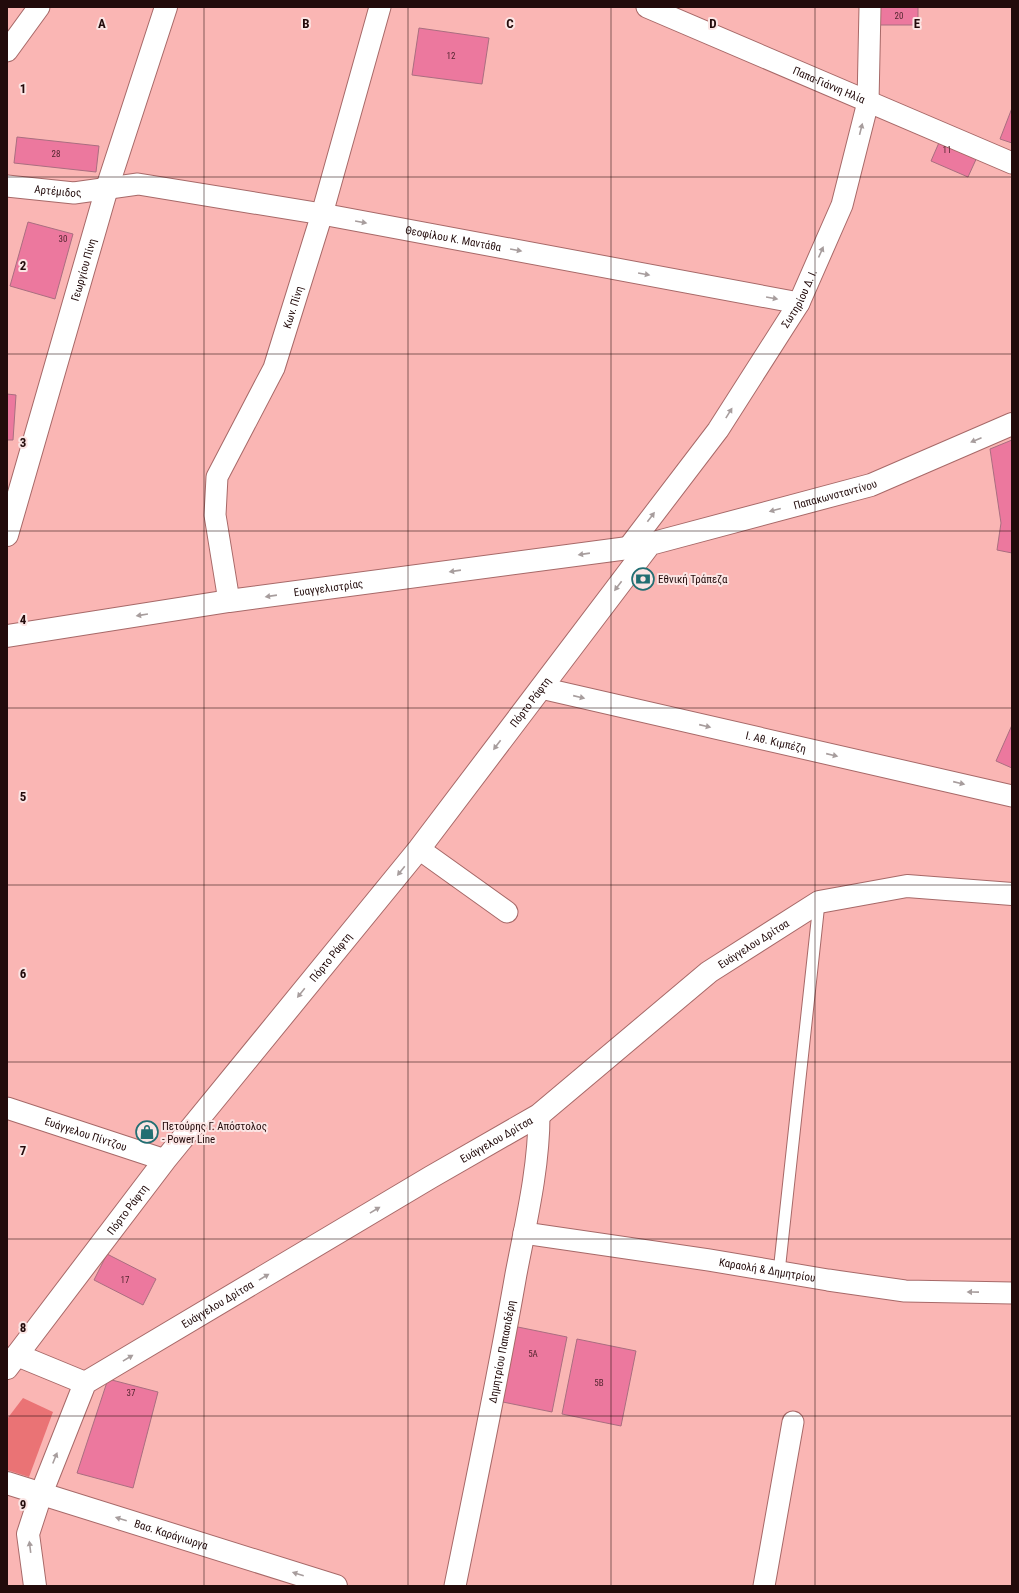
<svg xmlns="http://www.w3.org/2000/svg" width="1019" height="1593" font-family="'Roboto Condensed',sans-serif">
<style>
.green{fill:#ea7375}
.building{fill:#ec789e;stroke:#aa6e80}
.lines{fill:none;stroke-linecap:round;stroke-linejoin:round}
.service-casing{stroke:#a76968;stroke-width:13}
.minor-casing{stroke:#a76968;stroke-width:23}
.tertiary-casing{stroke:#a76968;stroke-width:24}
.secondary-casing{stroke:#a76968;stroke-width:24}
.service{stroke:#fff;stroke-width:11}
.minor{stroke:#fff;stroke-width:21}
.tertiary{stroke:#fff;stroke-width:22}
.secondary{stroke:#fff;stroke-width:22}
.oneway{fill:#a79d9d}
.grid{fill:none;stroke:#220b0b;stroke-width:1;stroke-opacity:0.55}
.labels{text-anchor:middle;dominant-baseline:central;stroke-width:4;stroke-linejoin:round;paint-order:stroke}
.number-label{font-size:9px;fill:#542630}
.street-label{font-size:11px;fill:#220b0b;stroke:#fbe5e4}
.poi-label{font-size:11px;fill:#220b0b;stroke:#fbe5e4;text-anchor:start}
.grid-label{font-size:13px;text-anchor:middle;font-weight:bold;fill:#220b0b;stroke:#fbe5e4;stroke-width:4;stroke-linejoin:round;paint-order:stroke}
</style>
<rect width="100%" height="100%" fill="#fab6b4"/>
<path class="green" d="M23,1398L53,1412L29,1477L7,1470V1419Z"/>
<g class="building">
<path d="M880,7H918V25H879Z"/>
<path d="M419,28L489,38L482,84L412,75Z"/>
<path d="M1012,108V143L1000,139Z"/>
<path d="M17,137L99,146L96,172L14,163Z"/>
<path d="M941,138L978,155L968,177L931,161Z"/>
<path d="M28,222L73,234L55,299L10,286Z"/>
<path d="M7,394L16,395L13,440H7Z"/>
<path d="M1012,440V553L997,550L1001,523L990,449Z"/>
<path d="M1012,725V768L996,761Z"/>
<path d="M107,1254L156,1279L143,1305L94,1280Z"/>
<path d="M508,1325L567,1337L552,1412L493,1400Z"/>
<path d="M577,1339L636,1351L621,1426L562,1414Z"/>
<path d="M108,1379L158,1392L133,1488L77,1473Z"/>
</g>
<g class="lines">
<g class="service-casing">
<path id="service" d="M779,1272L819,903"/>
</g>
<g class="minor-casing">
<g id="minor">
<path id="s1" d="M647,7L1012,163"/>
<path d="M7,51L39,7"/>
<path id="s2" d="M7,186L74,193L138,184L322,214L799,303"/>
<path id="s3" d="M628,548L718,430L799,303L842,205L868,102L870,7"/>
<path id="s4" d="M229,601L215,515L217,477L274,368L322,214L380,7"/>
<path id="s5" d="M541,688L1012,796"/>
<path d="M419,849L507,912"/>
<path id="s6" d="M7,1108L165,1160"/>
<path id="s7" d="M524,1233L709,1260L828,1280L905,1291L1012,1293"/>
<path id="s8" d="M455,1586C476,1482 498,1378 516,1274C526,1222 539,1168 539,1115"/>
<path d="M764,1586L793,1422"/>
</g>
</g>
<g class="tertiary-casing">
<g id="tertiary">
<path id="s9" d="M7,535L107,188L166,7"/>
<path id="s10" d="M7,636L229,601L628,548L650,544"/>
<path d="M17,1355L85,1383"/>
<path id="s11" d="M35,1586L28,1534L41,1494L85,1383L431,1177L539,1115L709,972L819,902L907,886L1012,894"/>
</g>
</g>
<g class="secondary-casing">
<g id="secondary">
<path id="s12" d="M7,1368L165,1160L419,849L650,544L871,485L1012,424"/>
<path id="s13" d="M7,1483L336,1586"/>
</g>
</g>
<use href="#service" class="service"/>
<use href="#minor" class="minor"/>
<use href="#tertiary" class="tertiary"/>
<use href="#secondary" class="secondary"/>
</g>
<defs><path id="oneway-solid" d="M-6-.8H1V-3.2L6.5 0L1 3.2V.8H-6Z"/></defs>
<g class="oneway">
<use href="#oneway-solid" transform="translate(861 129) rotate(-76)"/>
<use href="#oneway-solid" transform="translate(361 222) rotate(10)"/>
<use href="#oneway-solid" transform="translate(516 250) rotate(10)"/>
<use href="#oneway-solid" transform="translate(821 252) rotate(-66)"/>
<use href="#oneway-solid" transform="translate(644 274) rotate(10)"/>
<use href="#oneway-solid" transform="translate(772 298) rotate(10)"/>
<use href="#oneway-solid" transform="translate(729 413) rotate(-58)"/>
<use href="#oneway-solid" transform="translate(976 440) rotate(157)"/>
<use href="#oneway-solid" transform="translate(775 510) rotate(165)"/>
<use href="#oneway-solid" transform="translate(651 517) rotate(-53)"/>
<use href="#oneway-solid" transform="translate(584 554) rotate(172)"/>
<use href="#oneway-solid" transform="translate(455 571) rotate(172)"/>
<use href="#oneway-solid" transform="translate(618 586) rotate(127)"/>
<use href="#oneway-solid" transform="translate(271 596) rotate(172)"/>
<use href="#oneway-solid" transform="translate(142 615) rotate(171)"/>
<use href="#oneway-solid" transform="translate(579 697) rotate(13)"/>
<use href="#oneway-solid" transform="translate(705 726) rotate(13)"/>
<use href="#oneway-solid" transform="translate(497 745) rotate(127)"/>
<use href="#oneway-solid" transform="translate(832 755) rotate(13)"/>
<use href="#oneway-solid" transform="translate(959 783) rotate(13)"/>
<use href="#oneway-solid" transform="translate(401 871) rotate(129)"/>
<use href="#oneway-solid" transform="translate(301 993) rotate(129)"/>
<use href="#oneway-solid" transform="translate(375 1210) rotate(-31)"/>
<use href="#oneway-solid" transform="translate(264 1277) rotate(-31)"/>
<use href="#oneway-solid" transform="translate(973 1292) rotate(-179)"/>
<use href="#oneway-solid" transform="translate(128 1358) rotate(-31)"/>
<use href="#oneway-solid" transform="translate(55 1458) rotate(-68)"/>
<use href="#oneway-solid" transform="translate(121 1519) rotate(-163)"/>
<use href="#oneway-solid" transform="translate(30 1547) rotate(-97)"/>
<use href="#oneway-solid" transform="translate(298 1574) rotate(-163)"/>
</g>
<path class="grid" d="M204,7V1586M408,7V1586M611,7V1586M815,7V1586M7,177H1012M7,354H1012M7,531H1012M7,708H1012M7,885H1012M7,1062H1012M7,1239H1012M7,1416H1012"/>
<defs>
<g id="bank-ring" transform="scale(1.15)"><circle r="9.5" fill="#fbe5e4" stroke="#226e72" stroke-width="1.5"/><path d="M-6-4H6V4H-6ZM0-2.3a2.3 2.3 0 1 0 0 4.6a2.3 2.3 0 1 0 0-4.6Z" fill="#226e72"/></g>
<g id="shop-ring" transform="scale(1.15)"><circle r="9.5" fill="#fbe5e4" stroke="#226e72" stroke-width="1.5"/><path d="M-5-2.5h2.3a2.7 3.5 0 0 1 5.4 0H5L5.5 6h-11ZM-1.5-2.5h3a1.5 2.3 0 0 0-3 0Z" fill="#226e72"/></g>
</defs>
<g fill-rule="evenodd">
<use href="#bank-ring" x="643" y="579"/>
<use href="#shop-ring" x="147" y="1132"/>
</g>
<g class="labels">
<g class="number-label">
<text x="899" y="16">20</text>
<text x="451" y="56">12</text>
<text x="947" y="150">11</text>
<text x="56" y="154">28</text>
<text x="63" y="239">30</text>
<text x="125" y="1280">17</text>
<text x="533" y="1354">5A</text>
<text x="599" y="1383">5B</text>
<text x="131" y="1393">37</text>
</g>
<g class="street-label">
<text stroke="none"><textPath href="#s1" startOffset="198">Παπα-Γιάννη Ηλία</textPath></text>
<text stroke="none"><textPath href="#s2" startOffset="51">Αρτέμιδος</textPath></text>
<text stroke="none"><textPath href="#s2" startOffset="452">Θεοφίλου Κ. Μαντάθα</textPath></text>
<text stroke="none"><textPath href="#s9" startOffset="276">Γεωργίου Πίνη</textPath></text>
<text stroke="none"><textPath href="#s3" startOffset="303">Σωτηρίου Δ. Ι.</textPath></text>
<text stroke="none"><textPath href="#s4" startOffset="312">Κων. Πίνη</textPath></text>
<text stroke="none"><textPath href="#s12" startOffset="1237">Παπακωνσταντίνου</textPath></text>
<text stroke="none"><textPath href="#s10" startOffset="325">Ευαγγελιστρίας</textPath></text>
<text stroke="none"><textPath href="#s12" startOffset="847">Πόρτο Ράφτη</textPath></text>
<text stroke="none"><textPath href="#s5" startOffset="241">Ι. Αθ. Κιμπέζη</textPath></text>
<text stroke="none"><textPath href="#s11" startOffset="1016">Ευάγγελου Δρίτσα</textPath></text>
<text stroke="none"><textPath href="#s12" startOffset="523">Πόρτο Ράφτη</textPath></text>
<text stroke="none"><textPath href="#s6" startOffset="83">Ευάγγελου Πίντζου</textPath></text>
<text stroke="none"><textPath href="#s11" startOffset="692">Ευάγγελου Δρίτσα</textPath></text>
<text stroke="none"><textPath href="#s12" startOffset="199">Πόρτο Ράφτη</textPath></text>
<text stroke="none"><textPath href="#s7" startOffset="246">Καραολή &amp; Δημητρίου</textPath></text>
<text stroke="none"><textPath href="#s11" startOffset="368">Ευάγγελου Δρίτσα</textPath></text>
<text stroke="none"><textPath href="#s8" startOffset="239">Δημητρίου Παπασιδέρη</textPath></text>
<text stroke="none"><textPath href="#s13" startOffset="172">Βασ. Καράγιωργα</textPath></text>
</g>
<g class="poi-label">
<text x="658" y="579">Εθνική Τράπεζα</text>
<text x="162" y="1126">Πετούρης Γ. Απόστολος<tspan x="162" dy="13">- Power Line</tspan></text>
</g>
</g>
<g class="grid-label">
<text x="102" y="28">A</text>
<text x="306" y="28">B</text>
<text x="510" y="28">C</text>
<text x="713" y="28">D</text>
<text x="917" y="28">E</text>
<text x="23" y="93">1</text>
<text x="23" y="270">2</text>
<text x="23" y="447">3</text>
<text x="23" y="624">4</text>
<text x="23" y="801">5</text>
<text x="23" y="978">6</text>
<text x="23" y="1155">7</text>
<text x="23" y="1332">8</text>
<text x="23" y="1509">9</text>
</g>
<rect width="1019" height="1593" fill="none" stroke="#220b0b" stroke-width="16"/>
</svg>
